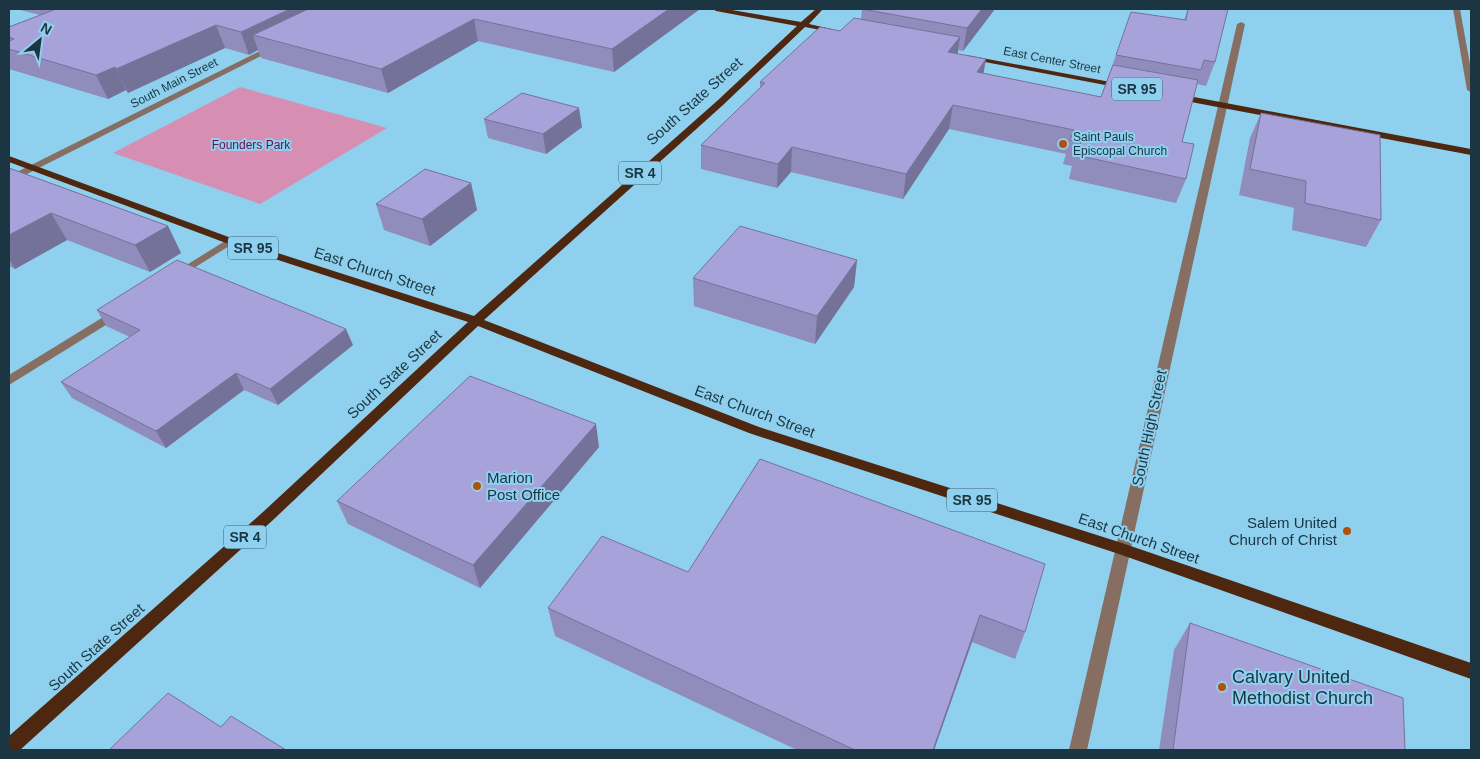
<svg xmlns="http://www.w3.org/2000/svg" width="1480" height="759" font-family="Helvetica,sans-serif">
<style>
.green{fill:#d68eb2}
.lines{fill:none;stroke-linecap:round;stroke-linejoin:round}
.minor{fill:#866e62;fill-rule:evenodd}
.major{fill:#4e2711;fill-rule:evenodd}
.wall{fill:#908cbb}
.shaded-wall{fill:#757299}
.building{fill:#a7a3da;stroke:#757299}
.poi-dot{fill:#b2510c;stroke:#8ed0ee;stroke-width:2}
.labels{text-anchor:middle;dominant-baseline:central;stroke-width:4;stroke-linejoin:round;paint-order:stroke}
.far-street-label{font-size:12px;fill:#1b3642;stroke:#8ed0ee}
.far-poi-label{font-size:12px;fill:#1b3642;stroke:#8ed0ee;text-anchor:start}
.far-park-label{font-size:12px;fill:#710d4c;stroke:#8ed0ee}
.shield{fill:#8ed0ee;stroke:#3e6476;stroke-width:1}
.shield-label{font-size:14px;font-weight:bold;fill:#1b3642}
.street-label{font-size:15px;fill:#1b3642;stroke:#8ed0ee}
.poi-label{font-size:15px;fill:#1b3642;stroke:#8ed0ee;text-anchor:start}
.near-poi-label{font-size:18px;fill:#1b3642;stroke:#8ed0ee;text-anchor:start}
</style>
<rect width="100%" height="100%" fill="#8ed0ee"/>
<path class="green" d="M240,87L387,128L260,204L113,153Z"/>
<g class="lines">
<g class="minor">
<path d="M1453,9H1460L1471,70V92L1467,90Z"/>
<path d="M1241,22L1245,24L1087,750H1069L1237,24Z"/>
<path d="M272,45L279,47L9,183V176Z"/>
<path d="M230,238L235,241L234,243L181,276L177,277L172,274Z"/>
<path d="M118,308L122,309L124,312L122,315L9,385V375Z"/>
</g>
<g class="major">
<path d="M713,9H726L801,22L816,9H823L809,24L840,31L836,33L805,27L723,105L484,320L759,427L1122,543L1471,663V679L1119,554L749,433L478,326L273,520L20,750H9V736L263,512L468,322L226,243L9,162V156L234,239L474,316L717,101L797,26L716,11Z"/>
<path d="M966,55L1121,84L1125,86L1121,88L969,59L965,57Z"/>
<path d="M1178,94L1471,149V155L1175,99V95Z"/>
</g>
</g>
<g class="wall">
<path d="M16,9H700L614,72L478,41L388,93L261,58L258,50L249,55L225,48L128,93L126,90L108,99L9,69V27L40,15Z"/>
<path d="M862,9H995L963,51L958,50V54L983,74L1101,97L1116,55L1184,20L1188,9H1224L1215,62L1206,86L1197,84L1182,142L1186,179L1176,203L1069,179L1072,166L1063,164L1066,154L949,129L903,199L791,172L777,188L701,169V145L760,88V82L840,31L861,19Z"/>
<path d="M1261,113L1381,220L1366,247L1292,230L1294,208L1239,195L1250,138Z"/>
<path d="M484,119L582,127L546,154L488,138Z"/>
<path d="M9,168L168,226L181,253L150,272L67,240L15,269L9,266Z"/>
<path d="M471,183L477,210L430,246L384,230L376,204Z"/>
<path d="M857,260L854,287L815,344L694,306L693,278Z"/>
<path d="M97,310L353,345L278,405L244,390L166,448L72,398L61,382L130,337L106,326Z"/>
<path d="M599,447L480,588L348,524L337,501Z"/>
<path d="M760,459L1025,632L1015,659L972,642L934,750H797L555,636L548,608L688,572Z"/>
<path d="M1190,623L1405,750H1159L1174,650Z"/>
</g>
<g class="shaded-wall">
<path d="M290,9H342L253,35L258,50L249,55L241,32Z"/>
<path d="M669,9H700L614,72L612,49Z"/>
<path d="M982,9H995L963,51L967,28Z"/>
<path d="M474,19L478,41L388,93L381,69Z"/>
<path d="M216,25L225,48L128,93L116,69Z"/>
<path d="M960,37L957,59L948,52Z"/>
<path d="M986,59L982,82L977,72Z"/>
<path d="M115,67L126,90L108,99L96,75Z"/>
<path d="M953,105L949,129L903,199L906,174Z"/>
<path d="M579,108L582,127L546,154L543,134Z"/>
<path d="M792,147L791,172L777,188L778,164Z"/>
<path d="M471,183L477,210L430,246L422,219Z"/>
<path d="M51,213L67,240L15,269L9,259V235Z"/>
<path d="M168,226L181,253L150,272L135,245Z"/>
<path d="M857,260L854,287L815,344L817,316Z"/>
<path d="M346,329L353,345L278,405L270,389Z"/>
<path d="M236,373L244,390L166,448L156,431Z"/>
<path d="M596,424L599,447L480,588L473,565Z"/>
<path d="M980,615L972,642L934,750H933Z"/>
</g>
<g class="building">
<path d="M56,9H290L241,32L216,25L116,69L115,67L96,75L9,49V41L14,39L9,37V27Z"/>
<path d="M308,9H669L612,49L474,19L381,69L253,35Z"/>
<path d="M862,9H982L967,28Z"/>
<path d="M1188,9H1228L1215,62L1204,60L1201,70L1116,55L1131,12L1186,20Z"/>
<path d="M854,18L960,37L948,52L986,59L977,72L1101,97L1113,65L1198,80L1182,142L1194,144L1186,179L1076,155L1081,142L1070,140L1074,130L953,105L906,174L792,147L778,164L701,145L765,83L760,82L820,27L840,31Z"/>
<path d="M522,93L579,108L543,134L484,119Z"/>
<path d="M1261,113L1380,135L1381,220L1305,203L1306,181L1250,169Z"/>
<path d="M9,168L168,226L135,245L51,213L9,235Z"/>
<path d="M425,169L471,183L422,219L376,204Z"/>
<path d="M740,226L857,260L817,316L693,278Z"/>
<path d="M177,260L346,329L270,389L236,373L156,431L61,382L140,330L97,310Z"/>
<path d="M470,376L596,424L473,565L337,501Z"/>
<path d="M760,459L1045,564L1025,632L980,615L933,750H855L548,608L602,536L688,572Z"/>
<path d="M1190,623L1403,698L1405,750H1173Z"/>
<path d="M168,693L221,727L231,716L286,750H109Z"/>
</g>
<g class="poi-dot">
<circle cx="1063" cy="144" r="5"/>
<circle cx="477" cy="486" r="5"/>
<circle cx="1347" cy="531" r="5"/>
<circle cx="1222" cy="687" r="5"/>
</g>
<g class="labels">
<g class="far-street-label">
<text transform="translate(1052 60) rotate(11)">East Center Street</text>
<text transform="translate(174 83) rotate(-27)">South Main Street</text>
</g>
<g class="far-poi-label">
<text x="1073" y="137">Saint Pauls<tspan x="1073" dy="14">Episcopal Church</tspan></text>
</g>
<g class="far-park-label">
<text x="251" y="145">Founders Park</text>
</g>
<g class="shield">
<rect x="1112" y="77.5" width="50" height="23" rx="4"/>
<rect x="619" y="161.5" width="42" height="23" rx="4"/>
<rect x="228" y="236.5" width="50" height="23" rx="4"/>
<rect x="947" y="488.5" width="50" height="23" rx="4"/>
<rect x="224" y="525.5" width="42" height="23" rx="4"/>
</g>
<g class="shield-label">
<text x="1137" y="89">SR 95</text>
<text x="640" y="173">SR 4</text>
<text x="253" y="248">SR 95</text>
<text x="972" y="500">SR 95</text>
<text x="245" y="537">SR 4</text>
</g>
<g class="street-label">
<text transform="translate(694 101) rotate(-42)">South State Street</text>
<text transform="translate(375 271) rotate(18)">East Church Street</text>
<text transform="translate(394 374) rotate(-43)">South State Street</text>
<text transform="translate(755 411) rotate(20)">East Church Street</text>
<text transform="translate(1149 428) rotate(-78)">South High Street</text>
<text transform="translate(1139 538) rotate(19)">East Church Street</text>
<text transform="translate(96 647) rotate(-42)">South State Street</text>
</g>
<g class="poi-label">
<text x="487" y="477">Marion<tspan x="487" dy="17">Post Office</tspan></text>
<text x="1337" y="522" text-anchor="end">Salem United<tspan x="1337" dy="17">Church of Christ</tspan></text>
</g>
<g class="near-poi-label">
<text x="1232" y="677">Calvary United<tspan x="1232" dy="21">Methodist Church</tspan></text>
</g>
</g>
<rect width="1480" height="759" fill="none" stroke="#1b3642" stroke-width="20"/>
<g transform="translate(40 40) rotate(29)" stroke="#8ed0ee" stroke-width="4" paint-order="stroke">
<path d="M0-4L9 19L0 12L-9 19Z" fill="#1b3642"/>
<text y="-8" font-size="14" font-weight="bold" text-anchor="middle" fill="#1b3642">N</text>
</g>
</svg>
